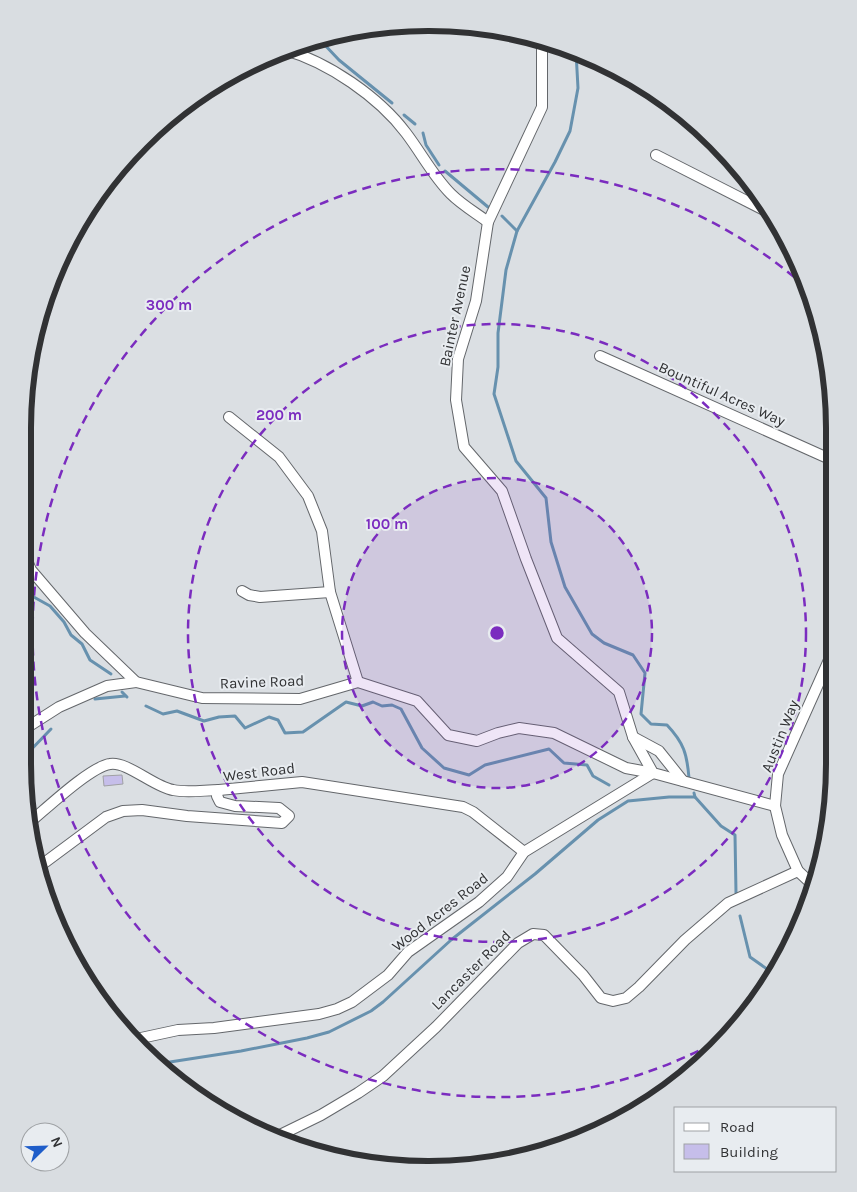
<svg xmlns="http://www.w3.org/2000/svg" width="857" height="1192" font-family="Karla,sans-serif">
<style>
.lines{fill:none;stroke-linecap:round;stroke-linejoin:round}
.stream{stroke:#6791ae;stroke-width:3}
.building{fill:#c6beea;stroke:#a0a0a4}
.minor-casing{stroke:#64676b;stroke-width:12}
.minor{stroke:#fff;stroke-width:10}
.ring{fill:none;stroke:#7b2cbf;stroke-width:2.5;stroke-dasharray:9 6}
.labels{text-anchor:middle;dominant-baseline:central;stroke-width:4;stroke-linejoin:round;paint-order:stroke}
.street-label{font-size:15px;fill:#313234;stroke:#e8ecf0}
.rim{fill:none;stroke:#313234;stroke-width:6}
.centre{fill:#7b2cbf;stroke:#e8ecf0;stroke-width:2.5}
.ring-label{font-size:15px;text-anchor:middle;font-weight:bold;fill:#7b2cbf;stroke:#e8ecf0;stroke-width:4;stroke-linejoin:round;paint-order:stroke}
</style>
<rect width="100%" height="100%" fill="#dbdfe3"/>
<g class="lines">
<g class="stream">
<path d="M306,42H322L339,60L392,103"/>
<path d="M576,52L578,88L570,131L555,162L517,231L506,270L498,333V367L494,394L516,461L546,498L551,542L565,587L592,634L604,643L633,655L645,673L641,714L651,724L667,725C684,743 687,754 689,778"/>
<path d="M404,115L415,124"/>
<path d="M423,133L426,145L439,165"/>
<path d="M445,171L488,207"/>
<path d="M502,216L517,231"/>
<path d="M23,591L50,606L64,622L71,635L82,644L90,660L111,674"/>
<path d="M122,692L127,697"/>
<path d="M95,699L125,696"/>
<path d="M146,706L163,714L177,711L204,721L219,717L235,716L245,728L269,717L278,720L285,733L303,732L346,702L362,706L373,702L382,706L392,705L401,709L422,748L444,768L469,775L485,765L549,749L564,763L587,765L593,776L609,785"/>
<path d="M23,758L51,729"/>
<path d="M694,793L695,797L721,826L735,835L736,893"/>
<path d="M740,916L750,957L774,974"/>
<path d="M157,1064L241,1051L307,1038L329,1032L371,1011L383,1002L451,940L535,874L598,820L628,801L669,797H695"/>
</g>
</g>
<path class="building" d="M122,775L123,784L104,786L103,776Z"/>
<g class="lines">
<g class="minor-casing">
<g id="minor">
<path d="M542,40V107L488,222L476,301L458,359L456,400L464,447L502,491L526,559L557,638L619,692L633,737L653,773L775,806"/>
<path d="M285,50C328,62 379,97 406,133C422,154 433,176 451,194C462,205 476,213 488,222"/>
<path d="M656,155L768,212"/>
<path d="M600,356L832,460"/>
<path d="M229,417L279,457L308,496L322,531L330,592L358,682"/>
<path d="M23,551L31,570L85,633L136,682L202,698L300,699L358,682L417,701L448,735L477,741L498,733L519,728L554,733L626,768L653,773"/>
<path d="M242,591L249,595L260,597L330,592"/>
<path d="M23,730L59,707L107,686L136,682"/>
<path d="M633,737L659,751L683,781"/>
<path d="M30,822C47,808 90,767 110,764C127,761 154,787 173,790C187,793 205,790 219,790"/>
<path d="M36,869L106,817L123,811L142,810L187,816L282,823L289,816L279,808L235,806L220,802L217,796L219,790L302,782L463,807L473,812L524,852"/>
<path d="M814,886L798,871L782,835L775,806L778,774L833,651"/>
<path d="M136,1041L141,1038L178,1030L214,1028L319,1014L337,1009L352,1002L388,975L408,952L479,902L507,877L524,852L653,773"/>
<path d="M278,1136L321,1115L358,1093L383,1076L436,1027L518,943L533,934L544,935L583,975L601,998L613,1001L626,998L639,987L685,940L728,903L798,871"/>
</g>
</g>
<use href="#minor" class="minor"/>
</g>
<circle cx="497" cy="633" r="155" fill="#7b2cbf" fill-opacity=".12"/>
<g class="ring">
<circle cx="497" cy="633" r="155"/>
<circle cx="497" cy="633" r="309"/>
<path d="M725 1037A464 464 0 1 1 801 283"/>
</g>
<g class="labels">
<g class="street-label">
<text transform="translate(455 316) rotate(-78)">Bainter Avenue</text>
<text transform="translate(722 394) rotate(24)">Bountiful Acres Way</text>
<text transform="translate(262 682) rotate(-2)">Ravine Road</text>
<text transform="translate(780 736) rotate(-68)">Austin Way</text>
<text transform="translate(259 772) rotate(-7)">West Road</text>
<text transform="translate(440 912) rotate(-38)">Wood Acres Road</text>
<text transform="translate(471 970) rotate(-45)">Lancaster Road</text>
</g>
</g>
<path d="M0 0H857V1192H0ZM428 31H429A397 397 0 0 1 826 428V764A397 397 0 0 1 429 1161H428A397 397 0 0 1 31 764V428A397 397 0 0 1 428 31Z" fill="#d9dde1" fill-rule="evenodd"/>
<path class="rim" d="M428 31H429A397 397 0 0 1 826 428V764A397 397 0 0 1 429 1161H428A397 397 0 0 1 31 764V428A397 397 0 0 1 428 31Z"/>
<circle cx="497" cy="633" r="8" class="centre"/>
<g class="ring-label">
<text x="169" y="310">300 m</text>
<text x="279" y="420">200 m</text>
<text x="387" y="529">100 m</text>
</g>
<rect x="674" y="1107" width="162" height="65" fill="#e8ecf0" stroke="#9fa2a5"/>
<rect x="684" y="1123" width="25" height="8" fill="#ffffff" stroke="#9fa2a5"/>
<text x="720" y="1132" font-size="15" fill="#313234">Road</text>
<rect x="684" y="1144" width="25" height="15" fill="#c6beea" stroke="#9fa2a5"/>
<text x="720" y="1157" font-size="15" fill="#313234">Building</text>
<g transform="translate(45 1147) rotate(67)"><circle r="24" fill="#e8ecf0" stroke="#9fa2a5"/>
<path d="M0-4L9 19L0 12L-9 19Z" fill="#1e5dc9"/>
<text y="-8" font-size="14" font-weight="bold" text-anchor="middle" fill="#313234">N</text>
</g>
</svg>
